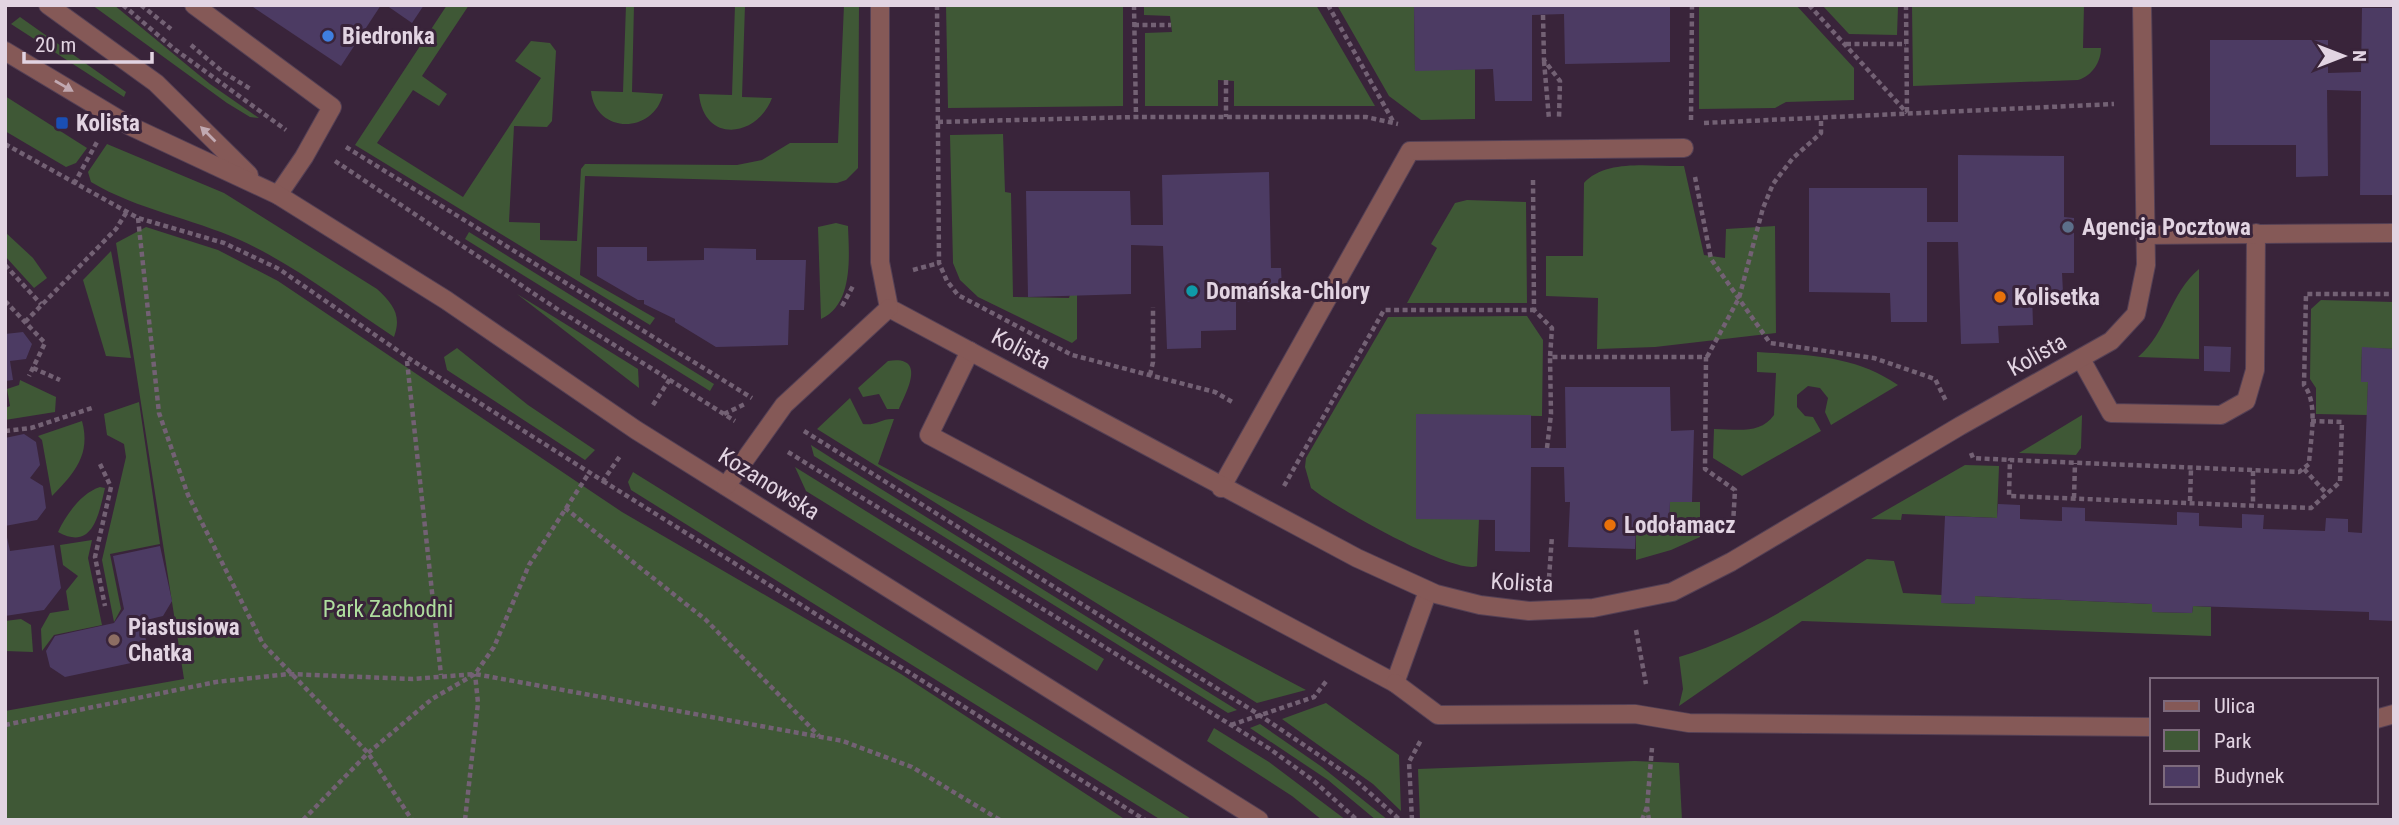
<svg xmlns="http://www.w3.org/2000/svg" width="2399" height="825" font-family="'Roboto Condensed',sans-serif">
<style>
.green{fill:#3f5836}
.building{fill:#4c3b63}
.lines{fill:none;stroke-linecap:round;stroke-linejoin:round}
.service-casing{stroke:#544055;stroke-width:20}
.minor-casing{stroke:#544055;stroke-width:20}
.path{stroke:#736174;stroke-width:4.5;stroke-dasharray:5 3.5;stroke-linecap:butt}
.service{stroke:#855957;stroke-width:18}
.minor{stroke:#855957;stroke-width:18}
.oneway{fill:#c1a9b1}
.shop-dot{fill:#3f7fe0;stroke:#39243a;stroke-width:2.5}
.transit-dot{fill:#1a4fb4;stroke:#39243a;stroke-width:2.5}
.service-dot{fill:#5c6f8a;stroke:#39243a;stroke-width:2.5}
.culture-dot{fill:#0f9aa8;stroke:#39243a;stroke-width:2.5}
.food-dot{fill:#e8710a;stroke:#39243a;stroke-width:2.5}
.education-dot{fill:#8d6e63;stroke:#39243a;stroke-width:2.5}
.labels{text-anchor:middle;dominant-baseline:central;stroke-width:6;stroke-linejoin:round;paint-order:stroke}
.poi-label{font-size:23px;font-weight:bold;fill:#e2d4e2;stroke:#39243a;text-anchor:start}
.street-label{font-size:23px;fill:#e2d4e2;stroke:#39243a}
.park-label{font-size:23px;fill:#aedd9e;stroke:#39243a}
</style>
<rect width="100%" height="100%" fill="#39243a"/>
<g class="green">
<path d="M92,5H114L210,84L259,118L250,117L227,103Z"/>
<path d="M447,5H469L422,76L447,94L439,106L413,90L377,143L463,197L541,78L515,61L531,41L550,43L556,51L552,121L547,127L514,126L509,222L540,223V240L577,241L581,169L585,164L737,165L762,160L790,143H838L844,5H859L858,168L846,180L837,183L585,176L580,275L655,318L650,325L355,145Z"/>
<path d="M626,5H634L632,92L663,94C653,135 595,134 591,91L623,92Z"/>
<path d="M735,5H745L742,97L772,98C757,138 704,144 699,94L732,95Z"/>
<path d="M946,5H1123V106L948,108Z"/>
<path d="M1144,5H1316L1375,106H1234V81L1218,80V106H1145V33L1172,32L1170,16L1144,15Z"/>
<path d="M1337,5H1414L1415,70L1475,69V119L1421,120L1389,96Z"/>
<path d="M1699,5H1796L1854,68V100L1786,102L1775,108L1699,109Z"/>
<path d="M1822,5L1898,7L1897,35L1849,34Z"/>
<path d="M1912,5H2084L2083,48H2101C2101,62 2092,76 2078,80L1913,86Z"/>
<path d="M20,17L126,92L124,97L11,24Z"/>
<path d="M5,96L87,148L76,163L66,167L5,131Z"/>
<path d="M1003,134L1005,192L1011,193L1013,297L1069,298L1070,295L1077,294V339L1072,343L978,297L960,280L953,263L950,135Z"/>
<path d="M107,144L224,193L377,289C393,304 402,315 394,337C344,304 295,265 240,240C191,218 138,210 91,182L88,172Z"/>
<path d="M1684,166L1704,255L1725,258L1726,229L1775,226L1776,333L1655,347L1597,349L1598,298L1546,296V256H1583L1584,183C1606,158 1654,167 1684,166Z"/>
<path d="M1467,200L1526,202L1527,303H1407L1437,248L1431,244L1455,203Z"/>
<path d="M836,223L848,226C849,255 854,304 821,319L818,227Z"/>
<path d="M146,227L218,250L278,281L622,512L901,674L1126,820H5V711L184,679L116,243Z"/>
<path d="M5,232L33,258L47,278L34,288L5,256Z"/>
<path d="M469,232L714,384L710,391L465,239Z"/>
<path d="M111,251L131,358L106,356L83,280Z"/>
<path d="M2199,269V359L2138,357C2167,333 2170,293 2199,269Z"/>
<path d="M517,294L638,369L639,388Z"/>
<path d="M2321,300L2394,302V349L2362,348L2361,381L2368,382L2367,415L2316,414V388L2310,379L2311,309Z"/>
<path d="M1527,316L1543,340L1542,416L1416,415V519H1479L1477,566C1456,576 1331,505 1311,488L1305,467L1306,458L1388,317Z"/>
<path d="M457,348L528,405L595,450L585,460L447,370L444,357Z"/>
<path d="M1757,352C1808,355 1855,355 1898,385L1831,425L1825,412L1828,398L1820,388L1808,386L1797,395V407L1805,416L1813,417L1821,431L1742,476L1713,458L1714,429C1736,429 1760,435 1774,415L1776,373L1757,372Z"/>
<path d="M888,361C927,355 907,391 899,409H887L879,394L863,397L858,388Z"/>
<path d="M20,380L56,397L55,412L5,420V408L10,406L7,389L19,385Z"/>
<path d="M850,398L863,424C876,426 882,418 894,419L878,464L1306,690L1257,703L817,429Z"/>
<path d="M139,402L160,544L110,554L121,609L114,622L102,560L126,457L124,444L107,435L104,414Z"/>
<path d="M2082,415L2081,448L2076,455L2019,453Z"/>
<path d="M82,421C91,454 75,473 52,496L42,440L38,436Z"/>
<path d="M811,445L836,461L1237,710L1228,713L814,456Z"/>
<path d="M1965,465L1999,466L1997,518L1902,514L1901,520L1871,519Z"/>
<path d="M795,467L1104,659L1097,671L806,491Z"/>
<path d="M633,472L1193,820H1161L631,490L628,482Z"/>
<path d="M100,487L105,488C99,512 94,552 58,532C66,515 81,493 100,487Z"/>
<path d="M1670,502H1700V537L1671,550L1636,560V525L1669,526Z"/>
<path d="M92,540L88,558L102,625L54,635L42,651L41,629L50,613L69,610L66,591L78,576L63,565L60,545Z"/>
<path d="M1867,559L1894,561L1903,593L1942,595V603L1975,604V596L2152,604V612L2192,613L2193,606L2211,607V636L1802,621L1679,706L1683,689L1679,657C1748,636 1806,597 1867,559Z"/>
<path d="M21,619L31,625L33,652L5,651V621Z"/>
<path d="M1326,703L1399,755L1401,811L1373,784L1282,719Z"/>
<path d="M1260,724L1322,767L1388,820H1376L1328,780L1250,728Z"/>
<path d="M1214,728L1269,762L1346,820H1322L1292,796L1207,741Z"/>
<path d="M1635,761L1679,763L1682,820H1420L1418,769Z"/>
</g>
<g class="building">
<path d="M250,5H381L341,66Z"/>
<path d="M386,5H424L412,23Z"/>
<path d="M1414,5H1670V62L1565,64L1564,14L1532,15V101H1495L1493,69L1415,71Z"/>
<path d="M2362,8H2394V195H2360L2361,91L2327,90L2328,176L2296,177V145H2210V40H2328V73L2361,72Z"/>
<path d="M1958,155L2064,156V217L2074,218V273H2062L2063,292L2032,293L2033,325L1998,326L1999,343L1961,344L1958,242H1927V322H1891L1890,293L1809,292V188H1927V222H1958Z"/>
<path d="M1269,172L1271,268H1281L1282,290L1267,291V301L1236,302V330L1201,331V348L1167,349L1163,246L1131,245V294L1028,297L1026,191H1130L1131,225H1163L1162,175Z"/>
<path d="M597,247H647V261L704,260V248L756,249V260H806L804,310H789L788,345L716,347L675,322V319L644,304V300H638L597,276Z"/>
<path d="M23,332L32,344L26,359L10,361L13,380L5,381V334Z"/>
<path d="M2204,346L2231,347L2230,372L2204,371Z"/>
<path d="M2362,347L2394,349V621L2369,620V612L2193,606L2192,613L2152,612V604L1975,596V604L1941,603L1945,516L1997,518L1998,504L2020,505V519L2062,521V507L2085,508V521L2177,525V512L2199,513V526L2242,528V514L2264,515L2263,529L2325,531L2326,518L2348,519V532L2362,533L2368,382H2361Z"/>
<path d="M1565,387H1670L1671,431L1694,430L1692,502H1670L1669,526L1636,525L1635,549L1568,547L1570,502H1565L1564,467H1531L1530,552L1495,551V520L1416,519V414L1531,415V448H1566Z"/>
<path d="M24,434L36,442L40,465L30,478L43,486L46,508L37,520L5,526V438Z"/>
<path d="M5,528L10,551L54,545L61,588L44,610L5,616Z"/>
<path d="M160,546L172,601L163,616L142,621L150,659L65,677L50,667L46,651L55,636L114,623L124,609L113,556Z"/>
</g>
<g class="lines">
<g class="service-casing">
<g id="service">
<path d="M194,5L332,107L304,157L278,195"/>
<path d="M970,351L929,435L1395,683L1428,591"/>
<path d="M2081,359L2111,413L2221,415L2246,401L2255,370L2256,233"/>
<path d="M1221,488L1410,151L1684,148"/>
<path d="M1395,683L1438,715L1635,714L1689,723L2152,727"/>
<path d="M2376,719L2394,714"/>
</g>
</g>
<g class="minor-casing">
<g id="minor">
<path d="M48,5L156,83L249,175"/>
<path d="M880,5V262L889,308L1357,558L1436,594L1480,605L1529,611L1593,608L1672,592L1731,562L1960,426L2111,341L2136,314L2146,265L2142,5"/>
<path d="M5,51L130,126L278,195L446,300L636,430L1259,820"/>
<path d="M2145,235L2394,233"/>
<path d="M726,486L784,405L889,308"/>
</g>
</g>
<g class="path">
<path d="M123,5L173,48L286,130"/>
<path d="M141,5L171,29"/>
<path d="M937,5L939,263L947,281L958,295L1072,355L1215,392L1234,403"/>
<path d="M1134,5L1136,116"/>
<path d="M1328,5L1394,123"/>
<path d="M1809,5L1907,113"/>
<path d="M1906,5L1907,113"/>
<path d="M1543,15L1544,60L1560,81L1559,118"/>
<path d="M1134,25H1171"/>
<path d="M1846,44H1906"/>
<path d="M191,45L223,72L252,90"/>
<path d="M1544,61L1549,119"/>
<path d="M1226,80V117"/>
<path d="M1691,120L1692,5"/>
<path d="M938,122L1136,117H1366L1398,124"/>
<path d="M1704,123L2114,104"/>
<path d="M5,144L138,218L224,243L279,269L410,359L603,481L620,456"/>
<path d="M346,147L752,398"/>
<path d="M335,161L557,309L735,421"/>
<path d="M1695,177L1711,259L1770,343L1874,358L1935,379L1946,401"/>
<path d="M1533,180L1534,310L1552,328L1550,357H1706L1705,469L1735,490L1733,524"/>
<path d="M74,184L97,142"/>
<path d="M138,218L159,413L188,495L263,644L368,753L412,820"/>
<path d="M5,265L41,304"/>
<path d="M913,270L939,263"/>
<path d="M5,301L45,343L29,376"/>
<path d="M842,306L853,286"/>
<path d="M25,322L116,229L126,213"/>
<path d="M1707,357L1739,298L1763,208L1773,184L1793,158L1821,133V118"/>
<path d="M407,361L441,675"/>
<path d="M33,368L60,380"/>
<path d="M1150,375L1153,362V307"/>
<path d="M653,405L670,379"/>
<path d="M724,414L745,404"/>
<path d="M2311,421L2342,422L2340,482L2311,508L2009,496L2010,460L2299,472L2309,464C2310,441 2319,404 2304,385L2306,294H2394"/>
<path d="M5,431L31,428L95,407"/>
<path d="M804,431L1258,714L1353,778L1400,820"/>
<path d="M1547,448L1551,414L1550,357"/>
<path d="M788,452L1270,749L1314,781L1357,820"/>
<path d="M1971,453L1973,458L2010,460"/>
<path d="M100,464L111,487L95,557L105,606"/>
<path d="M2304,469L2327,494"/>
<path d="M2253,471V505"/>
<path d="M603,481L1145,820"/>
<path d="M1284,486L1384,310H1534"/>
<path d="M2074,498L2075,463"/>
<path d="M2190,501L2191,469"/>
<path d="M565,508L706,620L819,736"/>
<path d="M1549,578L1552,536"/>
<path d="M1636,630L1646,684"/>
<path d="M5,725L216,682L289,674L413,679L475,674L843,741L912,767L1000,820"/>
<path d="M1231,725L1314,697L1328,679"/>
<path d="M303,820L368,753L432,699L475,674L494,647L529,565L589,473"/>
<path d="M465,820L478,703L475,674"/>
<path d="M1412,820L1409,762L1421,740"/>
<path d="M1642,820L1647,807"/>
<path d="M1649,820L1647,807L1652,748"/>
</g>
<use href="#service" class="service"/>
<use href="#minor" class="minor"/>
</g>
<defs><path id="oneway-solid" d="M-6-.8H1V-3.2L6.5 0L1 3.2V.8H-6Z" transform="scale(1.75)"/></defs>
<g class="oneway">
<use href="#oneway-solid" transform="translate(64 86) rotate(30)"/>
<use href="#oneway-solid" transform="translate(208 134) rotate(-135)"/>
</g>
<circle class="shop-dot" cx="328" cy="36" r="7"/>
<rect class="transit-dot" x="55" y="116" width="14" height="14" rx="3.5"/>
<circle class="service-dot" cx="2068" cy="227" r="7"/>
<circle class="culture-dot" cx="1192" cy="291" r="7"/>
<g class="food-dot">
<circle cx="2000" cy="297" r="7"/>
<circle cx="1610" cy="525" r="7"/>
</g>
<circle class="education-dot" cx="114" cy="640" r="7"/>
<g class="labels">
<g class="poi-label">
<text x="342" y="36">Biedronka</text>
<text x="76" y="123">Kolista</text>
<text x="2082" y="227">Agencja Pocztowa</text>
<text x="1206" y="291">Domańska-Chlory</text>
<text x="2014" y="297">Kolisetka</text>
<text x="1624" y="525">Lodołamacz</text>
<text x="128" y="627">Piastusiowa<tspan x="128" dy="26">Chatka</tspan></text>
</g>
<g class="street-label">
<text transform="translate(1021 349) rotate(27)">Kolista</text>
<text transform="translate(2037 355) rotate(-29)">Kolista</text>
<text transform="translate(769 484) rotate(32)">Kozanowska</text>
<text transform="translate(1522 583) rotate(3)">Kolista</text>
</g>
<g class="park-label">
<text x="388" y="609">Park Zachodni</text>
</g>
</g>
<rect width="2399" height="825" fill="none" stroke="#e2d4e2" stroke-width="14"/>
<rect x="2150" y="678" width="228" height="126" fill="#39243a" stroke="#7d6a7d" stroke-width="2"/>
<rect x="2164" y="701" width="35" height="10" fill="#855957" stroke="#7d6a7d" stroke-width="2"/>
<text x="2214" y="713" font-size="21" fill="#e2d4e2">Ulica</text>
<rect x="2164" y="730" width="35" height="21" fill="#3f5836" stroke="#7d6a7d" stroke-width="2"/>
<text x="2214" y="748" font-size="21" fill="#e2d4e2">Park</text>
<rect x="2164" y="766" width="35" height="21" fill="#4c3b63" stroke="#7d6a7d" stroke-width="2"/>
<text x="2214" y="783" font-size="21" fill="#e2d4e2">Budynek</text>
<g transform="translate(2343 56) rotate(90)" stroke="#39243a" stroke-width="5" paint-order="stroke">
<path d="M0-5L12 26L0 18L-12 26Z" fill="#e2d4e2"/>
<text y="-10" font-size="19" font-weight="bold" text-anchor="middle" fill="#e2d4e2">N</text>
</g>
<path d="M24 52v10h128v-10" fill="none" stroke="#e2d4e2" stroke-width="3.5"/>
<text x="35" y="52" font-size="21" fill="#e2d4e2" stroke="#39243a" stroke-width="5" paint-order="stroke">20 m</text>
</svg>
